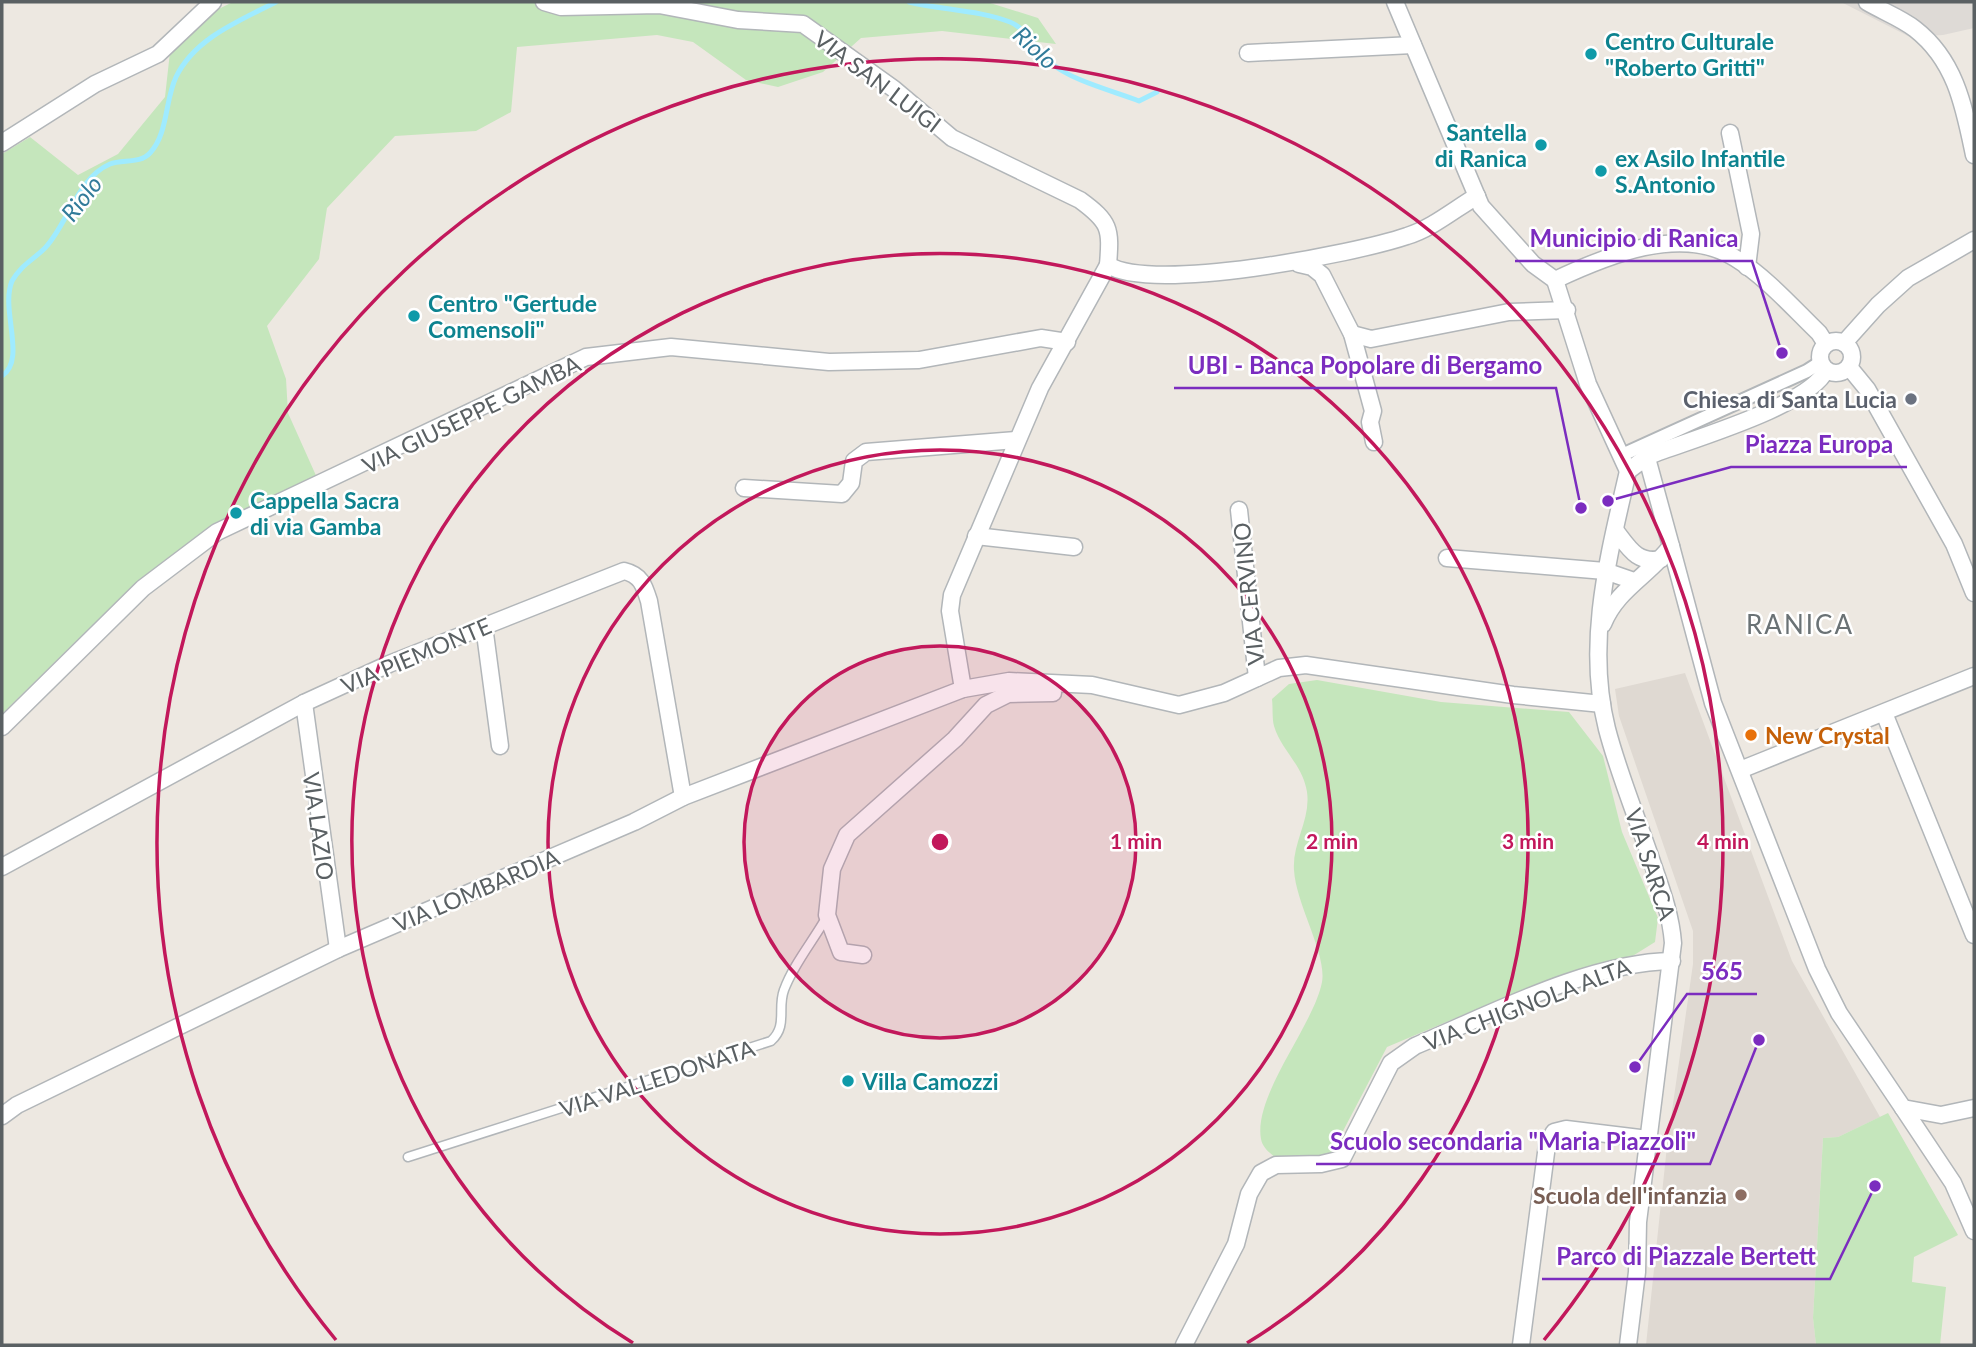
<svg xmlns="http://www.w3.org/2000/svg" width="1976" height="1347" font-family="Lato,sans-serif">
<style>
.industrial{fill:#dedad6}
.education{fill:#dfd9d2}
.green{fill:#c5e6bc}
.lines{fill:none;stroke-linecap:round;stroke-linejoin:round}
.stream{stroke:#9febff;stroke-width:5}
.service-casing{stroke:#b2b6b9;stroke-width:11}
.pedestrian-casing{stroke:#b2b6b9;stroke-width:16}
.minor-casing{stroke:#b2b6b9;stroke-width:19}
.service{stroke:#fff;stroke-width:8}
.pedestrian{stroke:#fff;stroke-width:12}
.minor{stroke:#fff;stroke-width:16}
.ring{fill:none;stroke:#c2185b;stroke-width:3.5}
.culture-dot{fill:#0f9aa8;stroke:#fff;stroke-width:2.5}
.worship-dot{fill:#6b7280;stroke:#fff;stroke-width:2.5}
.food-dot{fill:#e8710a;stroke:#fff;stroke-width:2.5}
.education-dot{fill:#8d6e63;stroke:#fff;stroke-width:2.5}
.labels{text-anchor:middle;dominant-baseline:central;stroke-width:5;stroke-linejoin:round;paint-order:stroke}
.culture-label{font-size:23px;font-weight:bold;fill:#0d838f;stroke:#fff;text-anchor:start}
.street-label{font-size:23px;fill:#5a6063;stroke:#fff}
.worship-label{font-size:23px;font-weight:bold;fill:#5b616d;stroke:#fff;text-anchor:end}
.food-label{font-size:23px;font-weight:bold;fill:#c56008;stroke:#fff;text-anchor:start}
.education-label{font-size:23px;font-weight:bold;fill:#785e54;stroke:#fff;text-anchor:end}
.water-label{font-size:24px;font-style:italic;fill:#327c9a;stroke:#fff}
.quarter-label{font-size:26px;letter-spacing:2px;fill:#6a7275;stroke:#fff}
.centre{fill:#c2185b;stroke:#fff;stroke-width:3.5}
.ring-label{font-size:21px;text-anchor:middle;font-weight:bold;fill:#c2185b;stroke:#fff;stroke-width:5;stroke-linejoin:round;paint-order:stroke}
.leader{fill:none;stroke:#7b2cbf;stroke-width:2.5}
.callout-dot{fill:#7b2cbf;stroke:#fff;stroke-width:2.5}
.callout-label{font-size:24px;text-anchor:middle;font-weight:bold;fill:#7b2cbf;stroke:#fff;stroke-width:5;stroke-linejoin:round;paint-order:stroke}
</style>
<rect width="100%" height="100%" fill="#ede8e1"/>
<path class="industrial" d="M1841,2H1974V28L1943,35L1910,37Z"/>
<path class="education" d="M1685,673L1792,961L1880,1117L1838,1137L1823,1138L1813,1318L1816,1345H1646L1667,1146L1693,964V931L1619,716L1615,689Z"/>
<g class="green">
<path d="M233,2H987L1038,18L1056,44L942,31L861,38L823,72L778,87L746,80L693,42L657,35L517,47L511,112L476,131L395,136L327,208L319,259L267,326L286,379L288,413L318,480L290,488L265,502L215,523L106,612L2,714V154L30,137L78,175L118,154L165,97L170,52L200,18Z"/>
<path d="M1317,680L1441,702L1569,712L1603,756L1622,832L1658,918L1655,942L1631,957L1534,985L1387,1047L1331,1154L1282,1162C1274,1156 1263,1150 1261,1139C1253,1095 1314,1025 1322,982C1327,954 1296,905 1294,870C1292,843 1311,819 1307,792C1303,765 1281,750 1274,726C1272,718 1273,708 1272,699L1289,684Z"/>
<path d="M1888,1113L1958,1235L1914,1257L1912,1282L1946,1287L1940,1345H1816L1813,1318L1823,1138L1838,1137Z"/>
</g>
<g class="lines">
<g class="stream">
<path d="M909,2C942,10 978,10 1010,22C1028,29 1037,52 1051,63C1070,80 1113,91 1139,101L1157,92"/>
<path d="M2,376C27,359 0,310 12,281C21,265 33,260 45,248C68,224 77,178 110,164C122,159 140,164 150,153C168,134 165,100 176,77C195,38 239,21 276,2"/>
</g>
<g class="service-casing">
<path id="service" d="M408,1157L771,1041C788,1026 777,1008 784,990C793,965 813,941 826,918"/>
</g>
<g class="pedestrian-casing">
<path id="pedestrian" d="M1622,455L1807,371L1821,362"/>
</g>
<g class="minor-casing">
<g id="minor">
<path d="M544,2L561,7L659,5L738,20L803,24L894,89L952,138L1080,200C1110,222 1111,228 1108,265"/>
<path d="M1395,2L1481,206L1533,264L1555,280"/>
<path d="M1867,2C1882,11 1901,18 1915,29C1956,61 1964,107 1974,155"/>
<path d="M1248,53L1413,45"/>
<path d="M1730,133L1751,234L1747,267"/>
<path d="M2,143L95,84L158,54L213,2"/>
<path d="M1299,264L1312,267L1322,275L1352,334L1373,411L1370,422L1374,442"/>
<path d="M1555,280C1606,256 1681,224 1735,258C1766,277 1793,308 1819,333L1826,344"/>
<path d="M1555,280L1588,384L1628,471"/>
<path d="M1352,334L1371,339L1509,312L1567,310"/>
<circle cx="1836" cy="357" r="16"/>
<path d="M1844,343L1878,305L1908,278L1974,240"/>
<path d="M1849,367L1867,389L1954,544L1974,593"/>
<path d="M744,488L842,494L851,483L854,461L866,452L1016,440"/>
<path d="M1239,510L1257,678"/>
<path d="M1615,530C1629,548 1637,564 1661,559"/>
<path d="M976,536L1074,547"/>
<path d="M1671,546L1713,703L1817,969L1839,1013L1903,1108L1941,1115L1974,1108"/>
<path d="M1447,558L1605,571L1634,581"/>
<path d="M1603,624C1617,589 1650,575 1671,546L1647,458"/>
<path d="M484,626L500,746"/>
<path d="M963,689L950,611L952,595L1040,388L1108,265C1152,293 1354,254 1407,236C1431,229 1455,209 1477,196"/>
<path d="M304,703L338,949"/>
<path d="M1884,713L1974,935"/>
<path d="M2,727L143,588L217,532L586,357L671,347L829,362L919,360L1041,338L1067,342"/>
<path d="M1740,770L1974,676"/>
<path d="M2,867L304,703L389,664L624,571C641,575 644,585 649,601L683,797"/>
<path d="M863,955L841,952L827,915L832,869L847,835L955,739L986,705L1008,694L1053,693"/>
<path d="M1903,1108L1953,1183L1974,1231"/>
<path d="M2,1116L17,1105L338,949L634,822L683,797L963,689L1009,681L1092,685L1179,705L1224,693L1279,668L1306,665L1513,695L1602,704"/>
<path d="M1184,1345L1236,1244L1249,1194L1261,1173L1276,1165L1321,1164L1342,1159L1391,1063L1415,1046C1491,1014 1589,962 1672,961"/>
<path d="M1521,1345L1547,1145L1554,1132L1566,1129L1648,1139"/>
<path d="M1628,1345L1637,1272L1638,1222L1673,943C1671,916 1662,891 1653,865C1638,820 1619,775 1607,729C1585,642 1609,555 1628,471C1635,466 1643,459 1651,455C1689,440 1810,406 1826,370"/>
</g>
</g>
<use href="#service" class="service"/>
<use href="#pedestrian" class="pedestrian"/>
<use href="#minor" class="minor"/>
</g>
<circle cx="940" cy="842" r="196" fill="#c2185b" fill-opacity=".12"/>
<g class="ring">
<circle cx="940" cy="842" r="196"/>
<circle cx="940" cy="842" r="392"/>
<path d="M633 1343A588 588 0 1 1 1247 1343"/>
<path d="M336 1340A783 783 0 1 1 1544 1340"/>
</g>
<g class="culture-dot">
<circle cx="1591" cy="54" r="7"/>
<circle cx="1541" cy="145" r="7"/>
<circle cx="1601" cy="171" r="7"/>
<circle cx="414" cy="316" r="7"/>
<circle cx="236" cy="513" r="7"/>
<circle cx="848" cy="1081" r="7"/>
</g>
<circle class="worship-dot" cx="1911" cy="399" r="7"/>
<circle class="food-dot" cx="1751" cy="735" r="7"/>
<circle class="education-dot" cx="1741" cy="1195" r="7"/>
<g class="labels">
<g class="culture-label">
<text x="1605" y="41">Centro Culturale<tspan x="1605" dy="26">"Roberto Gritti"</tspan></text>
<text x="1527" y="132" text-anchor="end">Santella<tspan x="1527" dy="26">di Ranica</tspan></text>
<text x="1615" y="158">ex Asilo Infantile<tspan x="1615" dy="26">S.Antonio</tspan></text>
<text x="428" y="303">Centro "Gertude<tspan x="428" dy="26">Comensoli"</tspan></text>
<text x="250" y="500">Cappella Sacra<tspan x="250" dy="26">di via Gamba</tspan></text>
<text x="862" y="1081">Villa Camozzi</text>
</g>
<g class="street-label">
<text transform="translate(878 81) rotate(37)">VIA SAN LUIGI</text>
<text transform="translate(471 414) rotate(-26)">VIA GIUSEPPE GAMBA</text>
<text transform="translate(1248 594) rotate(-96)">VIA CERVINO</text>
<text transform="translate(416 655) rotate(-23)">VIA PIEMONTE</text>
<text transform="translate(319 826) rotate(82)">VIA LAZIO</text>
<text transform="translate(1651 864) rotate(72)">VIA SARCA</text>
<text transform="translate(476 890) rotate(-23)">VIA LOMBARDIA</text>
<text transform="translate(1527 1004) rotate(-21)">VIA CHIGNOLA ALTA</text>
<text transform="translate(657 1078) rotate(-18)">VIA VALLEDONATA</text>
</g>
<g class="worship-label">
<text x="1897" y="399">Chiesa di Santa Lucia</text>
</g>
<g class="food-label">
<text x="1765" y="735">New Crystal</text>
</g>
<g class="education-label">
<text x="1727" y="1195">Scuola dell'infanzia</text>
</g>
<g class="water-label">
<text transform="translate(1036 47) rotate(43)">Riolo</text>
<text transform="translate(81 198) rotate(-52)">Riolo</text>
</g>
<g class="quarter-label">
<text x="1800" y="624">RANICA</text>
</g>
</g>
<circle cx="940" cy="842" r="10" class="centre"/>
<g class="ring-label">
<text x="1136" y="849">1 min</text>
<text x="1332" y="849">2 min</text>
<text x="1528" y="849">3 min</text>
<text x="1723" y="849">4 min</text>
</g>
<path class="leader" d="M1782 353L1752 261H1515M1581 508L1556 388H1174M1608 501L1731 467H1907M1635 1067L1687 994H1757M1759 1040L1710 1164H1316M1875 1186L1830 1279H1542"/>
<g class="callout-dot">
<circle cx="1782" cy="353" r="7"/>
<circle cx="1581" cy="508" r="7"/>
<circle cx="1608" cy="501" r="7"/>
<circle cx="1635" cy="1067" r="7"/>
<circle cx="1759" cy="1040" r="7"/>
<circle cx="1875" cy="1186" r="7"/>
</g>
<g class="callout-label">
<text x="1634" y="247">Municipio di Ranica</text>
<text x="1365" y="374">UBI - Banca Popolare di Bergamo</text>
<text x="1819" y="453">Piazza Europa</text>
<text x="1722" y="980">565</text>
<text x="1513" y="1150">Scuolo secondaria "Maria Piazzoli"</text>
<text x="1686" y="1265">Parco di Piazzale Bertett</text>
</g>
<rect width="1976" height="1347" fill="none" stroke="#5a6063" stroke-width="7"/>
</svg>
